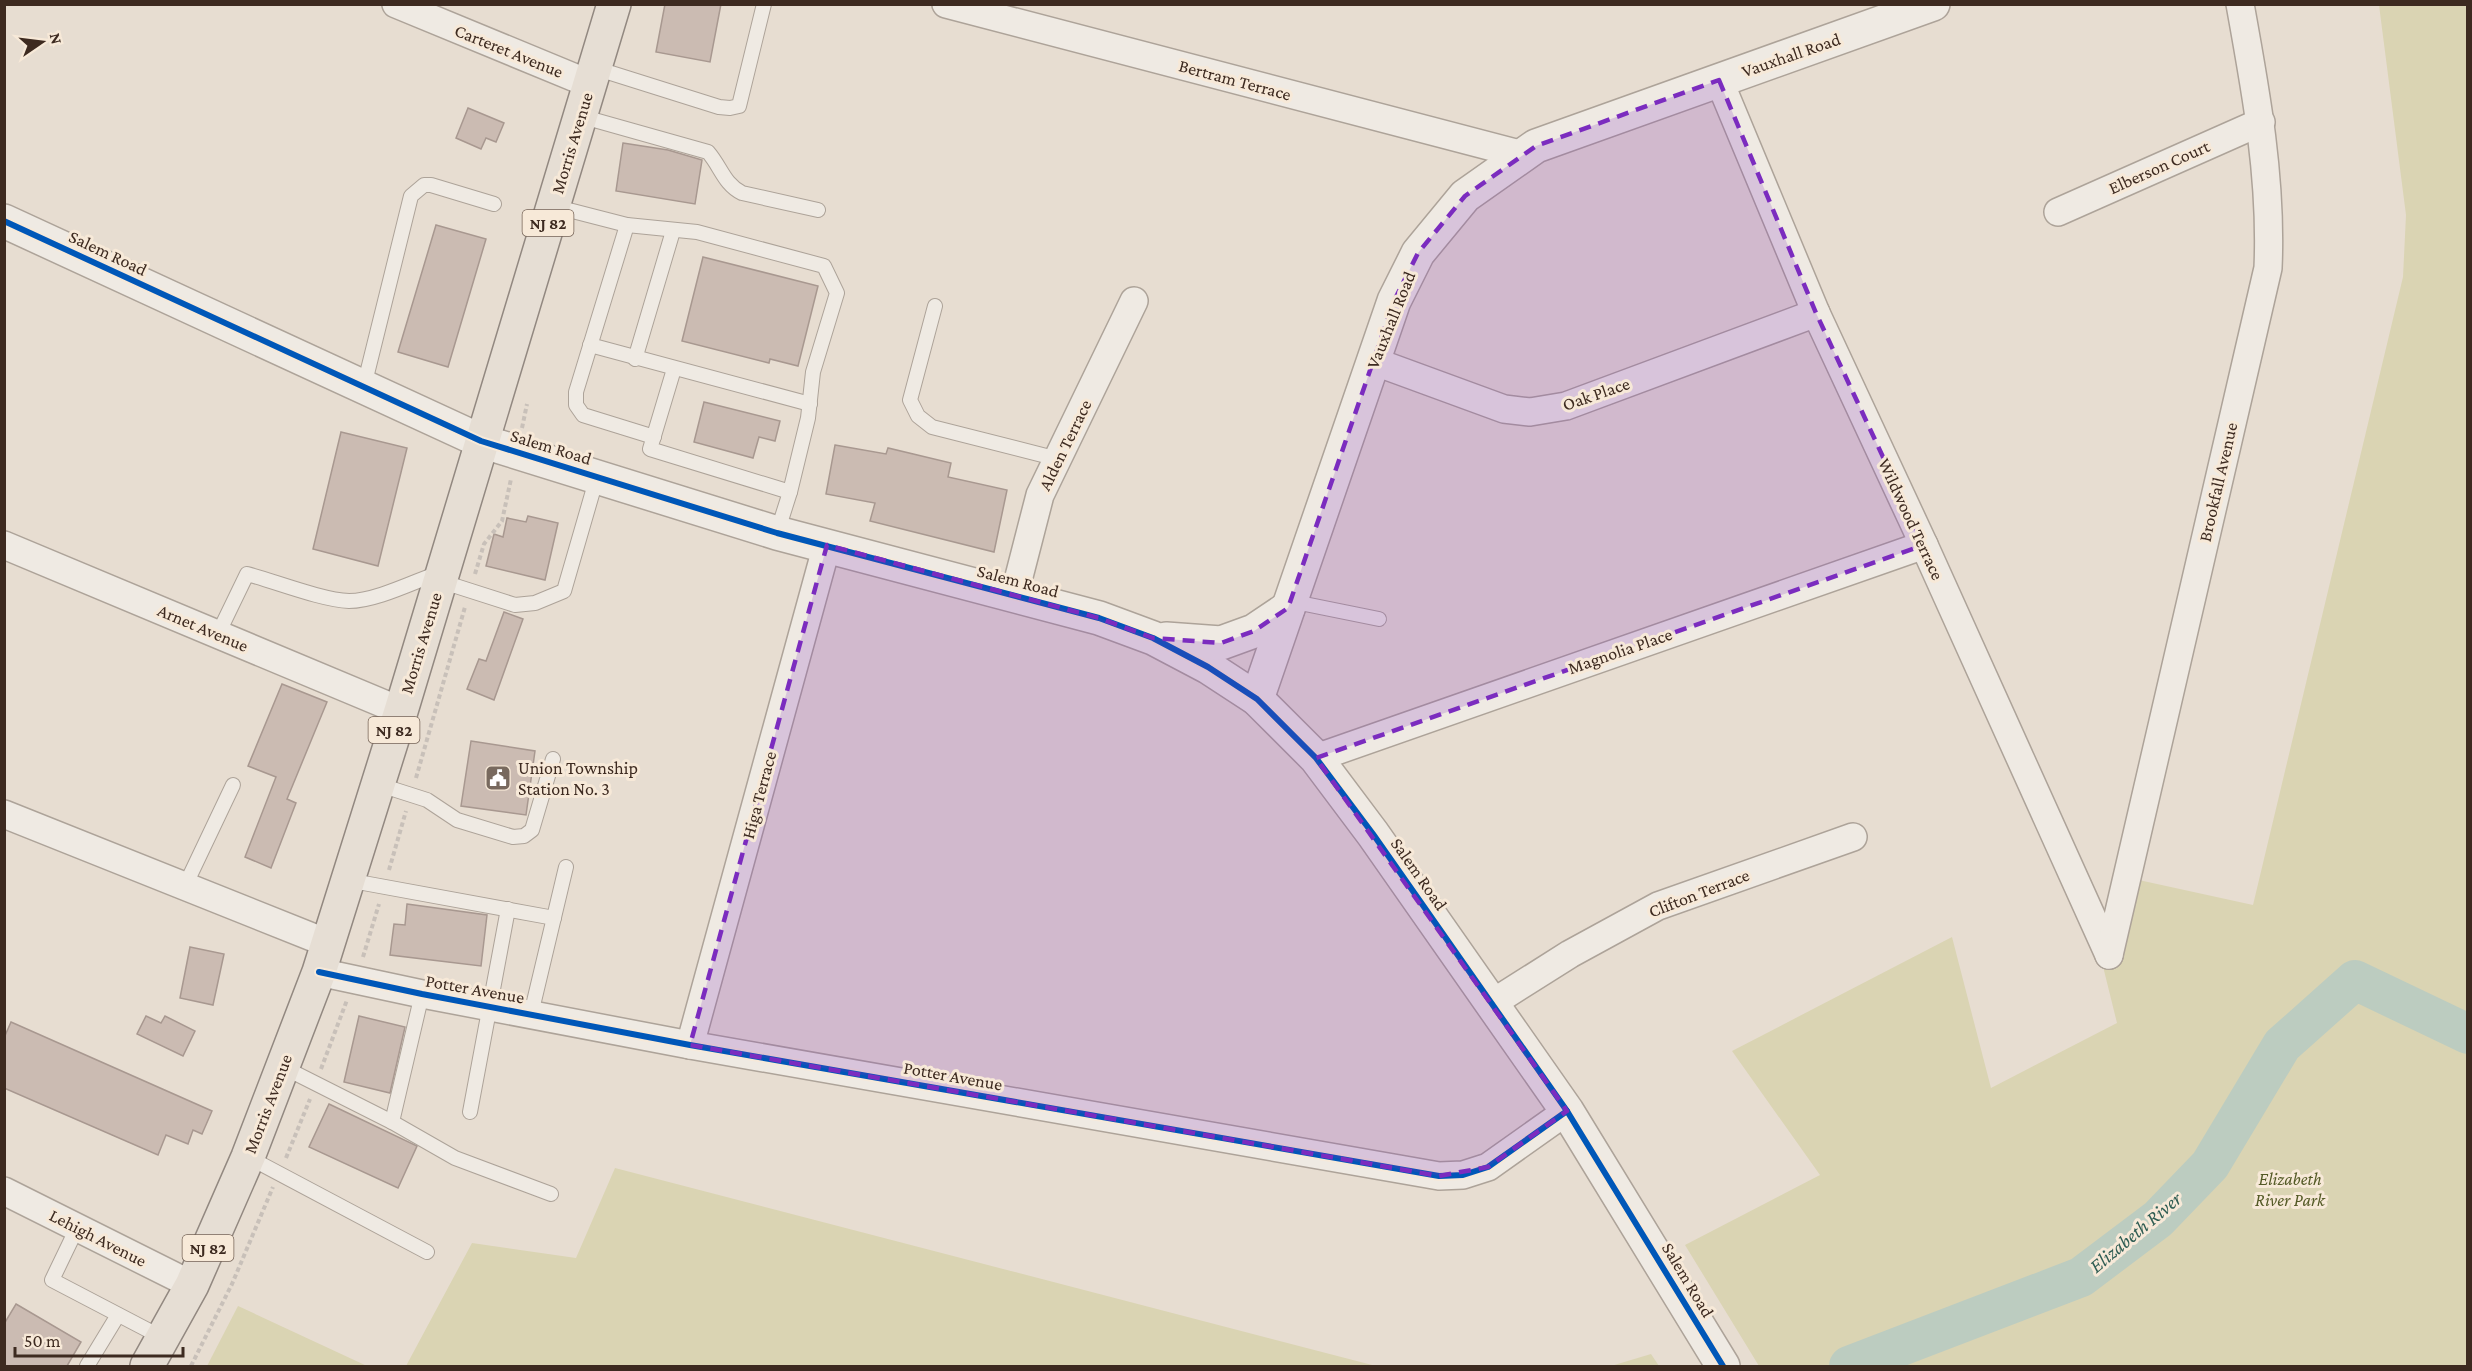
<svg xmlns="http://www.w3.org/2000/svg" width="2472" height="1371" font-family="'Crimson Pro',serif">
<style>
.green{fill:#dad4b3}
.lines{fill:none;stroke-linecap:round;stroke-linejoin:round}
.river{stroke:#bcccc0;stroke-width:40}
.building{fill:#cbbbb2;stroke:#a89890;stroke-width:1.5}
.service-casing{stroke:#ada399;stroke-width:16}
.minor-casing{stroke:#ada399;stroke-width:30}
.tertiary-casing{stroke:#ada399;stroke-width:36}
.primary-casing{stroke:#928880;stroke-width:36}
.path{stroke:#c8c0b9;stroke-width:4;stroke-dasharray:4.5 3;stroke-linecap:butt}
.service{stroke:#efeae3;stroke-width:14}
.minor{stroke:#efeae3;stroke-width:27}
.tertiary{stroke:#efeae3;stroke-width:33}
.primary{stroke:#e6ded4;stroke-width:33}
.cycleway-casing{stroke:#f7e9d8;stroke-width:10}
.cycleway{stroke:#0057b8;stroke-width:6}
.marked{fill:#7b2cbf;fill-opacity:0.2;stroke:#7b2cbf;stroke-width:4.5;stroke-dasharray:12 8;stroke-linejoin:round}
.labels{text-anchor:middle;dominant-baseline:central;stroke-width:6;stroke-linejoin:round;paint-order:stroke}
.shield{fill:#f7e9d8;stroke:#756357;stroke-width:1.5}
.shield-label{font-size:16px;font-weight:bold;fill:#3d2a20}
.street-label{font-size:18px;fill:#3d2a20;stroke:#f7e9d8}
.poi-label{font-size:18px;fill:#3d2a20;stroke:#f7e9d8;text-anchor:start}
.park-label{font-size:18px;font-style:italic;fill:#545a26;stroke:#f7e9d8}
.water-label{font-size:20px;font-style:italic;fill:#2f5d53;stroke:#f7e9d8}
</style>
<rect width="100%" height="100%" fill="#e7ddd1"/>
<g class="green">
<path d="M2379,5H2467V1366H1759L1685,1245L1820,1175L1732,1051L1952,937L1991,1088L2117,1023L2094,930L2125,877L2253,905L2403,277L2406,215Z"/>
<path d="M615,1168L1376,1366H406L472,1243L576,1258Z"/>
<path d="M238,1306L367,1366H207Z"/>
<path d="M1651,1354L1659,1366H1611Z"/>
</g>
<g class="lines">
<path class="river" d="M1849,1366L2081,1277L2158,1219L2210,1165L2282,1045L2355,980L2468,1034"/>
</g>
<g class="building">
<path d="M665,4H721L710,62L656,52Z"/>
<path d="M468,108L504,123L496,142L486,138L481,149L456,138Z"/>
<path d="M623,143L668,150L702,160L695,204L616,191Z"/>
<path d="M436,225L486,239L448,367L398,352Z"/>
<path d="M703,257L818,286L798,366L770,359L769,363L682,341Z"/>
<path d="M704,402L780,421L775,441L759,437L753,458L694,442Z"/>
<path d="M341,432L407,448L378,566L313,549Z"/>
<path d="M835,445L886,454L888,448L951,463L948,477L1007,490L994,552L870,521L875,503L826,494Z"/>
<path d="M528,516L558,523L545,580L486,566L494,534L503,537L507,518L526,522Z"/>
<path d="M504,612L523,619L494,700L467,689L479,659L486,661Z"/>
<path d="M282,684L327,702L287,799L296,803L271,868L245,857L276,777L248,766Z"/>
<path d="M471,741L535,751L526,815L461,806Z"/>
<path d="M407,904L487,915L481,966L390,955L394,924L405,925Z"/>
<path d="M190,947L224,954L213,1005L180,998Z"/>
<path d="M146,1016L161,1023L165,1016L195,1031L183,1056L137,1034Z"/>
<path d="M359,1016L405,1027L390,1093L344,1082Z"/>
<path d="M11,1022L212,1111L202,1134L193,1130L188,1144L166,1135L158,1155L4,1088V1038Z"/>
<path d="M329,1104L417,1146L398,1188L309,1147Z"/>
<path d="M16,1304L81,1342L67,1366H4V1324Z"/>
</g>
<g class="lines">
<g class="service-casing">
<g id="service">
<path d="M595,68L719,107L730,108L739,106L764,4"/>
<path d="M580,116L708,152C721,167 724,184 742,193L818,210"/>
<path d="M553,206L627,225L697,232L824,266L837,293L813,372L808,418L790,492L777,533"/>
<path d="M627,225L576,392V405L583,415L654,437"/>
<path d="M935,306L910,400L918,416L932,427L1058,459"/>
<path d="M590,345L810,404"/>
<path d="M635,359L673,231"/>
<path d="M674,369L650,449L790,492"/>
<path d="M364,386L411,196L424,185H431L494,204"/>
<path d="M440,581L515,605L535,603L564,591L597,477"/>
<path d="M1290,601L1379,619"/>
<path d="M218,634L247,574C274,581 322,600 349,601C376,601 415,581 441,572"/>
<path d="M377,784L427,800L457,820L513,837L524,836L532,830L553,759"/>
<path d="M347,880L554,918"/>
<path d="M185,886L233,785"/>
<path d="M531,1014L566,867"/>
<path d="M283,1067L392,1122L455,1158L551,1194"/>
<path d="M470,1112L508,909"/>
<path d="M392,1122L422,994"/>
<path d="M248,1157L427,1252"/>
<path d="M77,1228L52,1280L163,1338"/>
<path d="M87,1366L118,1315"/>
</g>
</g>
<g class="minor-casing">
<g id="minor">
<path d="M396,4L590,84"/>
<path d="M946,4L1523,155"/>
<path d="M1719,80L1816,313L1924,545L2109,955"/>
<path d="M2058,212L2261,122"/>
<path d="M1373,361L1504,409L1530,412L1566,406L1816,313"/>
<path d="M4,545L401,711"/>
<path d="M1014,596L1040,495L1134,301"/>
<path d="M1316,758L1924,545"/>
<path d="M4,814L327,943"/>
<path d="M2109,955L2268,268C2272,179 2256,92 2240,4"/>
<path d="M319,972L422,994L690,1045L1439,1176L1463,1175L1488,1167L1567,1111"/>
<path d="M1491,1004L1570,954L1658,906L1853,837"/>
<path d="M690,1045L827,545"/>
<path d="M4,1191L192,1285"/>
</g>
</g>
<g class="tertiary-casing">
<g id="tertiary">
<path d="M4,221L481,441L777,533L1099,618L1153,638L1208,667L1257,699L1316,758L1373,834L1567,1111L1723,1366"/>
<path d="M1166,639L1221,643L1254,631L1288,608"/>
<path d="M1257,699L1394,301L1418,253L1465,196L1536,146L1933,4"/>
</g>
</g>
<g class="primary-casing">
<path id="primary" d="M147,1366L192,1285L248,1157L319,972L401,711L614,4"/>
</g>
<g class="path">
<path d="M522,428L527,404"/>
<path d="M475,574L484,544L502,521L511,479"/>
<path d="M416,778L465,607"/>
<path d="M389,870L406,811"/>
<path d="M363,957L379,904"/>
<path d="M321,1069L347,1000"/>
<path d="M286,1158L310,1099"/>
<path d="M191,1366L232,1284L273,1187"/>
</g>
<use href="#service" class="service"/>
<use href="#minor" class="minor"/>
<use href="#tertiary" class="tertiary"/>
<use href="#primary" class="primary"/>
<g class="cycleway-casing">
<g id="cycleway">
<path d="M4,221L481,441L777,533L1099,618L1153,638L1208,667L1257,699L1316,758L1373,834L1567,1111L1723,1366"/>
<path d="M319,972L422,994L690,1045L1439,1176L1463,1175L1488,1167L1567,1111"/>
</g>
</g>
<use href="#cycleway" class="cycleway"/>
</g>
<path class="marked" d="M1719,80L1816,313L1924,545L1316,758L1567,1111L1488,1167L1439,1176L690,1045L827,545L1099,618L1153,638L1221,643L1254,631L1288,608L1394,301L1418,253L1465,196L1536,146Z"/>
<defs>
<g id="civic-square" transform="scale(1.35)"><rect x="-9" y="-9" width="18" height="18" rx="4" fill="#78695e" stroke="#f7e9d8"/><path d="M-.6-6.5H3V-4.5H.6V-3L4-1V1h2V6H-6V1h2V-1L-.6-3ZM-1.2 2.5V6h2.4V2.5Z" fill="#fff"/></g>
</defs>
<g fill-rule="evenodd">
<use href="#civic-square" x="498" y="778"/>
</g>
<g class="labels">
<g class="shield">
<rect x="522.5" y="210" width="51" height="26" rx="4.5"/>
<rect x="368.5" y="717" width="51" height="26" rx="4.5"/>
<rect x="182.5" y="1235" width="51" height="26" rx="4.5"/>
</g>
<g class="shield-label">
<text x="548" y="223">NJ 82</text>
<text x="394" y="730">NJ 82</text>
<text x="208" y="1248">NJ 82</text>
</g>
<g class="street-label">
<text transform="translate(509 51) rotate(22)">Carteret Avenue</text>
<text transform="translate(1791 55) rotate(-19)">Vauxhall Road</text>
<text transform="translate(1235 80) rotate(15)">Bertram Terrace</text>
<text transform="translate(572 143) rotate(-73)">Morris Avenue</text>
<text transform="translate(2159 167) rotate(-24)">Elberson Court</text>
<text transform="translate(108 253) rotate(25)">Salem Road</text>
<text transform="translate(1391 320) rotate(-68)">Vauxhall Road</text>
<text transform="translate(1596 394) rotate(-19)">Oak Place</text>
<text transform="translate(1065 445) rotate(-64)">Alden Terrace</text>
<text transform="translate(551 447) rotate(17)">Salem Road</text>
<text transform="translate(2218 482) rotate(-77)">Brookfall Avenue</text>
<text transform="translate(1911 519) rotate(65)">Wildwood Terrace</text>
<text transform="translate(1018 581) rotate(15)">Salem Road</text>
<text transform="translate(203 628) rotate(23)">Arnet Avenue</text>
<text transform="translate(421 643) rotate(-73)">Morris Avenue</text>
<text transform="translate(1620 651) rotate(-19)">Magnolia Place</text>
<text transform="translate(759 795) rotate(-75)">Higa Terrace</text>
<text transform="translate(1419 874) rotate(55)">Salem Road</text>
<text transform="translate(1699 893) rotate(-21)">Clifton Terrace</text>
<text transform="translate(475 989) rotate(10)">Potter Avenue</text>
<text transform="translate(953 1076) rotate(10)">Potter Avenue</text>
<text transform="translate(268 1104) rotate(-69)">Morris Avenue</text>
<text transform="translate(98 1238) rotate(27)">Lehigh Avenue</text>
<text transform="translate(1688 1280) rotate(59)">Salem Road</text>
</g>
<g class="poi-label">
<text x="518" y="768">Union Township<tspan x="518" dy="21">Station No. 3</tspan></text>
</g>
<g class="park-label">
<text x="2290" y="1179">Elizabeth<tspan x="2290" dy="21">River Park</tspan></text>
</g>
<g class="water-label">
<text transform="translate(2135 1232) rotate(-40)">Elizabeth River</text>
</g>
</g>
<rect width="2472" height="1371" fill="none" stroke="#3d2a20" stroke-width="12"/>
<g transform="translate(42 42) rotate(76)" stroke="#f7e9d8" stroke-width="4.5" paint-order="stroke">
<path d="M0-4.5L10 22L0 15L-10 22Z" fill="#3d2a20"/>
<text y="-9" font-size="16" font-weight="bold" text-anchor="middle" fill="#3d2a20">N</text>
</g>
<path d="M15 1347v9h168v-9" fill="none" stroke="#3d2a20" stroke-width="3"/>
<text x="24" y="1347" font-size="18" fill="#3d2a20" stroke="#f7e9d8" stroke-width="4.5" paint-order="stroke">50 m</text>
</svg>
